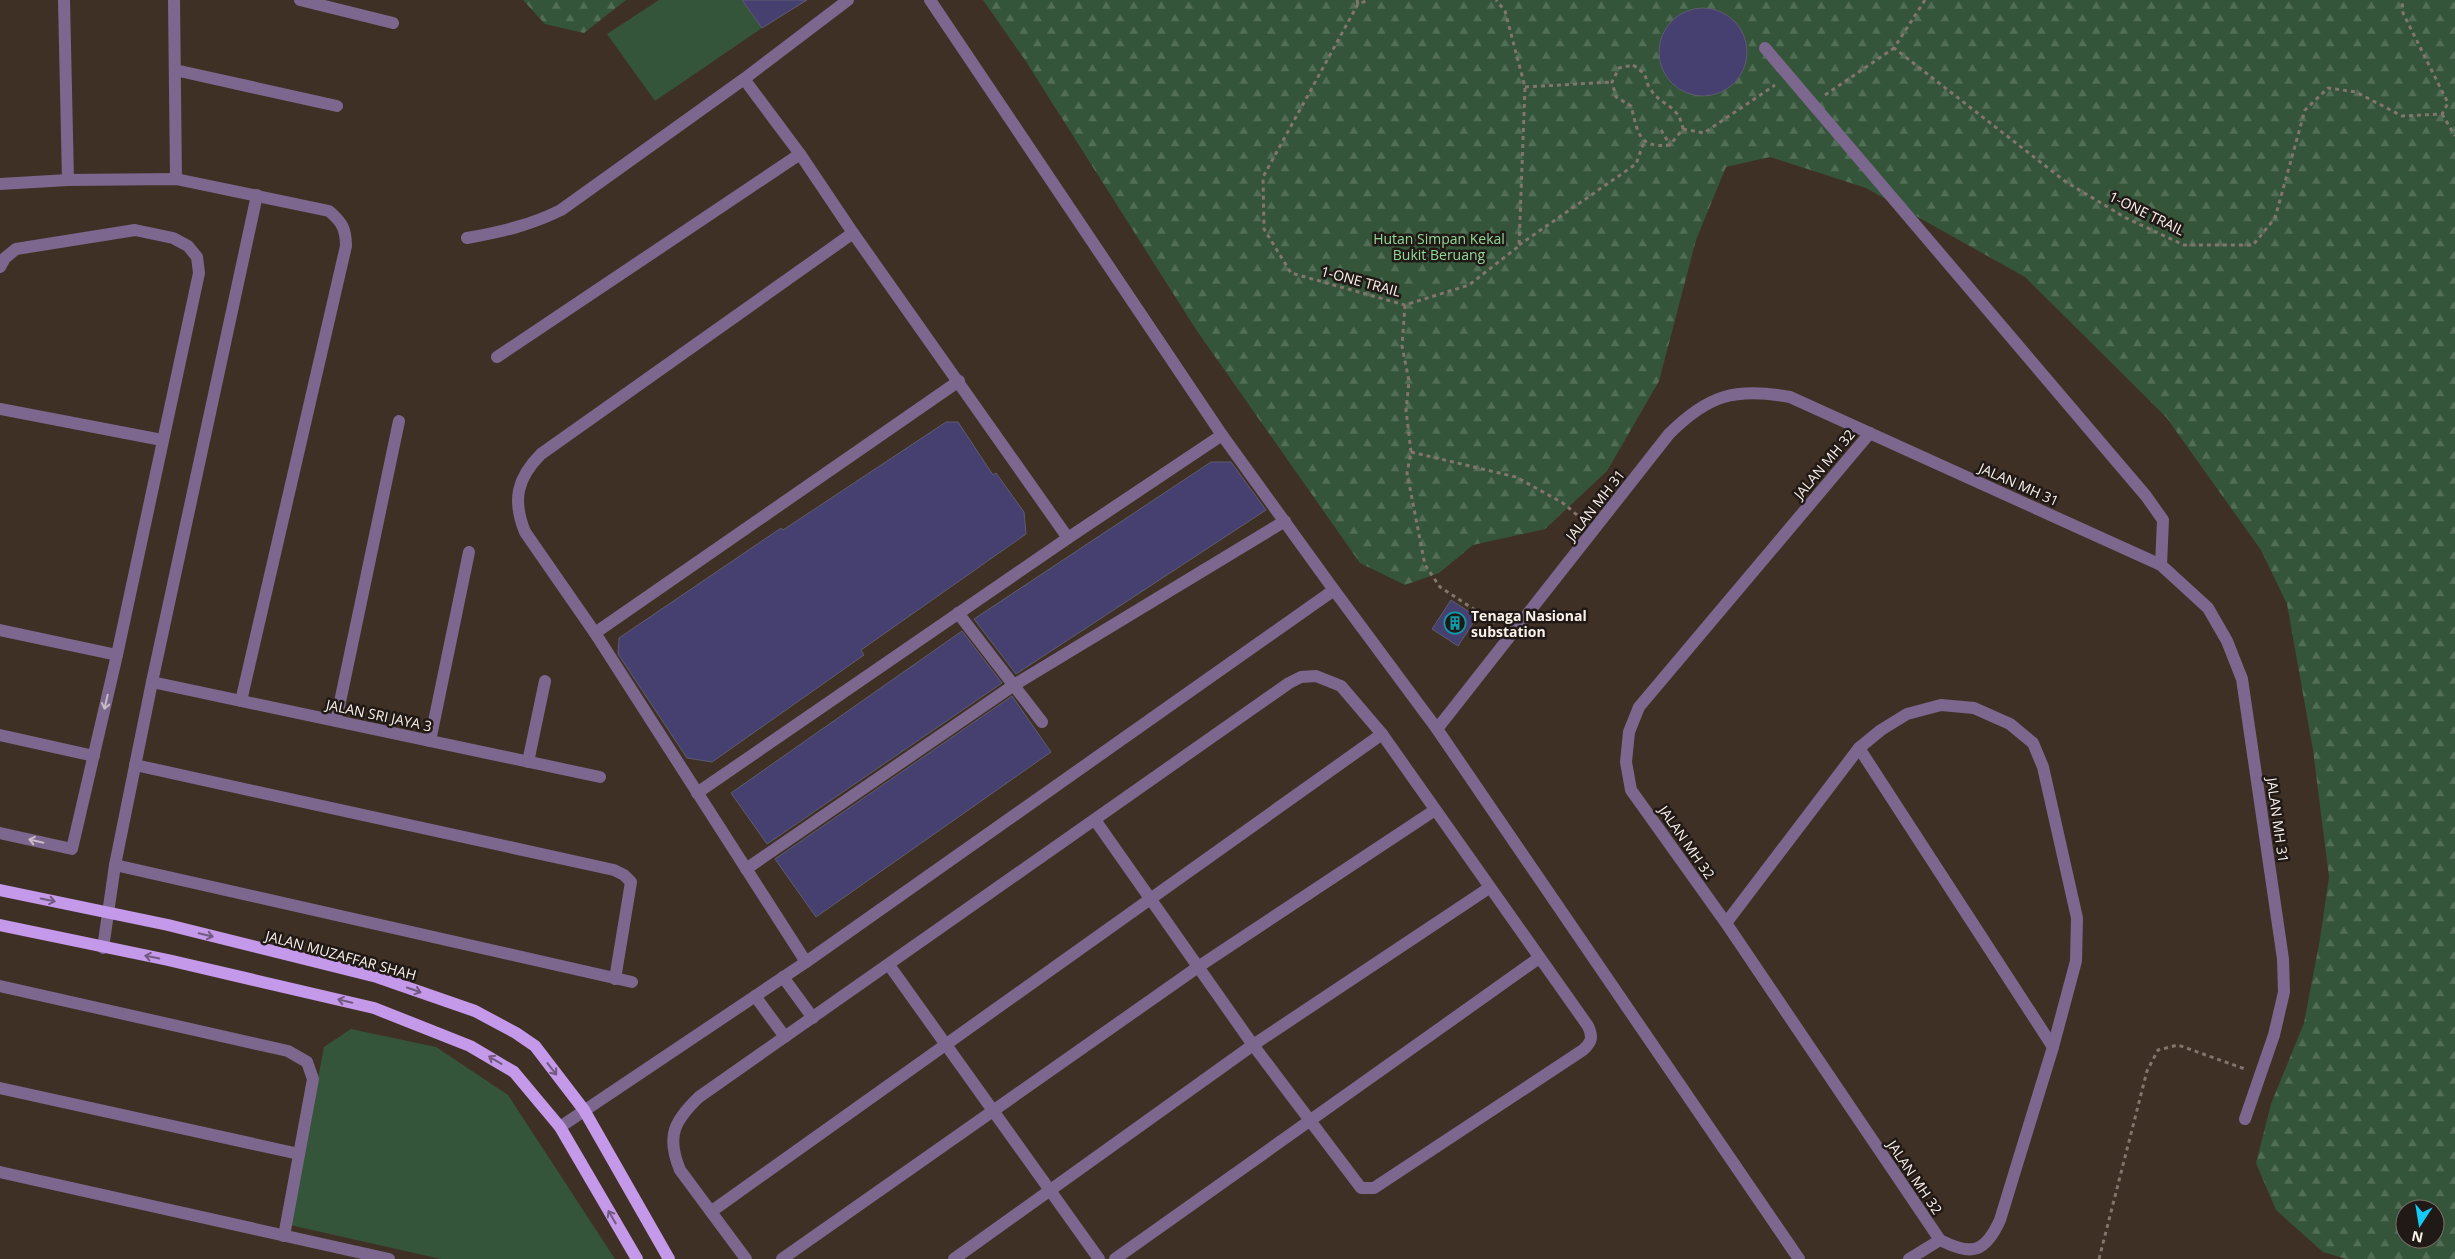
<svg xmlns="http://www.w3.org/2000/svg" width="2455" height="1259" font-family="'Open Sans',sans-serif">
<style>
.green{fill:#345539}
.forest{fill:url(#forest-firs);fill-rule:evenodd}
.building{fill:#464071;stroke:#5d5c6e}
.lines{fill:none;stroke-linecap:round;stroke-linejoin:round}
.path{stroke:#82756d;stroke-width:3;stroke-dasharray:4 4;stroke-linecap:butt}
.minor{stroke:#7c678e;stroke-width:12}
.major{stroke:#c499e9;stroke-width:12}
.oneway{stroke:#c8bac6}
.oneway2{stroke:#72597f}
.labels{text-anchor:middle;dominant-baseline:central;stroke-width:5;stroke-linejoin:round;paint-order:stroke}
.street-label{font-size:14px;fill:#fbf1eb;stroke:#201915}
.park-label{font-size:14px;fill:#92d99b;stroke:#201915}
.poi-label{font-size:14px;font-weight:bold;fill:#fbf1eb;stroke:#201915;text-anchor:start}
</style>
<defs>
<pattern id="forest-firs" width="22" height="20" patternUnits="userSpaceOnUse" patternTransform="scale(1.25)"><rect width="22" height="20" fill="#345539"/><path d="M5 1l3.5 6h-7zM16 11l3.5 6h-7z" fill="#526e56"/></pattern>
</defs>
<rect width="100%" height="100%" fill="#3f3026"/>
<g class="green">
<path d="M659,0H742L762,28L655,101L607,34Z"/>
<path d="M351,1029L436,1047L508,1095L615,1259H441L290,1225L324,1047Z"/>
</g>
<g class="forest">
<path d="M523,0H626L584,33L545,24Z"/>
<path d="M983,0H2455V1259H2346L2323,1252L2276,1210L2256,1163L2271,1104L2304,1023L2320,939L2329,877L2313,750L2287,604L2261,550L2166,417L2025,277L1866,188L1770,157L1726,167L1696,240L1659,381L1607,471L1545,529L1473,545L1439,573L1405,585L1360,563L1195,328L1025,60ZM2405,1209H2435V1239H2405Z"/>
</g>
<g class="building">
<path d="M742,0H807L762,28Z"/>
<circle cx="1703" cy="52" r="44"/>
<path d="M946,422H958L993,475L996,473L1024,512L1026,534L861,650L864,655L712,762L687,758L618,654L619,638L781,528L783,530Z"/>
<path d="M1211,462H1231L1266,510L1016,674L974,619Z"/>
<path d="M1451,600L1477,617L1458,646L1432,629Z"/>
<path d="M962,631L1002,683L767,844L731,793Z"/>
<path d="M1012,696L1051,752L816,917L775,859Z"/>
</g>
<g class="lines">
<g class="path">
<path d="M1357,0L1358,4L1369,0"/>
<path d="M1925,0L1894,48L2066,182L2126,218L2184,245H2253L2275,218L2305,110L2328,88L2356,92L2402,116L2442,114L2448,103L2403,13L2402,0"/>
<path d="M1358,4L1263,177L1264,229L1291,273L1405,305L1469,285L1519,246L1525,87L1505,11L1496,0"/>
<path d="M1633,65C1652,78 1642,77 1651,90C1663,108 1678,103 1683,129L1670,145C1638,149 1638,132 1631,106L1616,97L1612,82L1619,68Z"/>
<path d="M1525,87L1612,82"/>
<path d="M1825,95L1894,48"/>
<path d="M2442,114L2455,136"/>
<path d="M1683,129L1704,133L1775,85"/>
<path d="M1661,130L1670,145"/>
<path d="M1519,245L1636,164L1644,142"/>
<path d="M1405,305L1402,346L1409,381L1406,410L1411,452L1407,473L1425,565L1440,587L1498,625"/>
<path d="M1411,452L1516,477L1563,503L1583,520"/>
<path d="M2099,1259L2147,1071L2158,1050L2178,1045L2245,1069"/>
</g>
<g class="minor">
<path d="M64,0L68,180"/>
<path d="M174,0L176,179"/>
<path d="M300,0L393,23"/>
<path d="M930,0L1222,435L1334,590L1437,729L1799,1259"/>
<path d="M1765,48L2146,496L2163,520L2161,565"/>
<path d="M175,70L337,106"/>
<path d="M744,79L800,154L853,233L1068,538"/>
<path d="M0,184L68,180L176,179L329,211C342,222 346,229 346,246L241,701"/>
<path d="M467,238C501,232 531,225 561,210L744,79L848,0"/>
<path d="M0,267L5,258L16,249L135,230L173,238L188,246L197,257L199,273L117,655L72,849L0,833"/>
<path d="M497,357L800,154"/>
<path d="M0,409L162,440"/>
<path d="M958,613L1042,722"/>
<path d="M0,630L117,655"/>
<path d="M595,633L959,381"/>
<path d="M152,682L600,777"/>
<path d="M336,721L399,421"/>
<path d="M1437,729L1669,434C1708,395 1735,387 1790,397L2161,565L2208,608L2227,641L2242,679L2283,959L2284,992L2274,1035L2245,1119"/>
<path d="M0,735L94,756"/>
<path d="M430,741L469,552"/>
<path d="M1859,748L2053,1047"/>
<path d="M528,762L545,681"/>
<path d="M135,765L614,870L624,875L631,882L615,979"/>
<path d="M697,793L1068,538L1222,435"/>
<path d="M115,865L632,982"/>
<path d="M746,869L1014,685L1285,521"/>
<path d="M1726,923L1859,748L1881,730L1907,714L1941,705L1974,708L2010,724L2033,743L2043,767L2077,918L2076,961L2053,1047L2000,1220C1985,1253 1972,1256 1940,1240L1726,923L1631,790L1626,762L1629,732L1639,707L1870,433"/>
<path d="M103,948L115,865L152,682L257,195"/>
<path d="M806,962L595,633L525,532C512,500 517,478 541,454L853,233"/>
<path d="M889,965L1099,1259"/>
<path d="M783,977L813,1018"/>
<path d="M0,986L288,1051L307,1062L313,1079L284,1236"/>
<path d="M755,996L785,1037"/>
<path d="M0,1088L299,1154"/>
<path d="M560,1127L806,962L1334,590"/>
<path d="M0,1172L389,1259"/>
<path d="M712,1211L1382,734"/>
<path d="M746,1259L680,1170C666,1136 674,1121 699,1097L1289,683L1301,677L1316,676L1341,686L1382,734L1588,1026C1593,1037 1592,1042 1583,1050L1374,1188H1361L1253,1045L1095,820"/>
<path d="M782,1259L1198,967L1435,810"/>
<path d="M954,1259L1253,1045L1489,888"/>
<path d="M1115,1259L1539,958"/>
<path d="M1909,1259L1940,1240"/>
</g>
<g class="major">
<path d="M0,890L168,925L377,977L475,1011L516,1033L535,1046L584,1110L669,1259"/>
<path d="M0,925L168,960L374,1008L470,1046L514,1072L560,1127L637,1259"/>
</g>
</g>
<defs><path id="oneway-shaft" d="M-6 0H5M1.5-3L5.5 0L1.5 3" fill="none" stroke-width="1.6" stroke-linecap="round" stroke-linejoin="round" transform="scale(1.25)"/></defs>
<g class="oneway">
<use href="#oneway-shaft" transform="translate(106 702) rotate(103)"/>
<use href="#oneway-shaft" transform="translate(36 841) rotate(-167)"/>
</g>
<g class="oneway2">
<use href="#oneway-shaft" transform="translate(48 900) rotate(12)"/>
<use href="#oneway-shaft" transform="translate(206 935) rotate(14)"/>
<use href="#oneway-shaft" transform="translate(152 957) rotate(-169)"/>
<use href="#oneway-shaft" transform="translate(414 990) rotate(19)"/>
<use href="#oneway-shaft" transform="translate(345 1001) rotate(-167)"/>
<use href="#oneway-shaft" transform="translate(495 1060) rotate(-149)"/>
<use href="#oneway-shaft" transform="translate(552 1069) rotate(52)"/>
<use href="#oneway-shaft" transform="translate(612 1217) rotate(-120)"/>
</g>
<defs>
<g id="building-ring" transform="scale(1.125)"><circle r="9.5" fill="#201915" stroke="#0f9aa8" stroke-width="1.5"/><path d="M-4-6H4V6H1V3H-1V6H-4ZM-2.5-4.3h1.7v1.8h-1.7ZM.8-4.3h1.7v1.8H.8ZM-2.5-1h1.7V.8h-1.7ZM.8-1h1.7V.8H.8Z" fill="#0f9aa8"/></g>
</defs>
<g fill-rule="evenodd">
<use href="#building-ring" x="1455" y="623"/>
</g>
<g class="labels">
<g class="street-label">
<text transform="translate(2147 213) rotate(26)">1-ONE TRAIL</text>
<text transform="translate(1361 281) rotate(15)">1-ONE TRAIL</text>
<text transform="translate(1824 464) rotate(-50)">JALAN MH 32</text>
<text transform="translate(2019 484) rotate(24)">JALAN MH 31</text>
<text transform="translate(1595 505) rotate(-52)">JALAN MH 31</text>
<text transform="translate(379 715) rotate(12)">JALAN SRI JAYA 3</text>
<text transform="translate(2278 820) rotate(82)">JALAN MH 31</text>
<text transform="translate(1687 842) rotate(55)">JALAN MH 32</text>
<text transform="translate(341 955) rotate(15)">JALAN MUZAFFAR SHAH</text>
<text transform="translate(1915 1177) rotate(56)">JALAN MH 32</text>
</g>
<g class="park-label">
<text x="1439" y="238">Hutan Simpan Kekal<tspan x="1439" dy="16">Bukit Beruang</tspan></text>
</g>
<g class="poi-label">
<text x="1471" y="615">Tenaga Nasional<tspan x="1471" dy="16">substation</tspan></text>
</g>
</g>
<g transform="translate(2420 1224) rotate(192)"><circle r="24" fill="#201915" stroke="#786f6b"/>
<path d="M0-4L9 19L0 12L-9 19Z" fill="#15cafb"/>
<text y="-8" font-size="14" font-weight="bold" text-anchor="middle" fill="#fbf1eb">N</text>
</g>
</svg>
